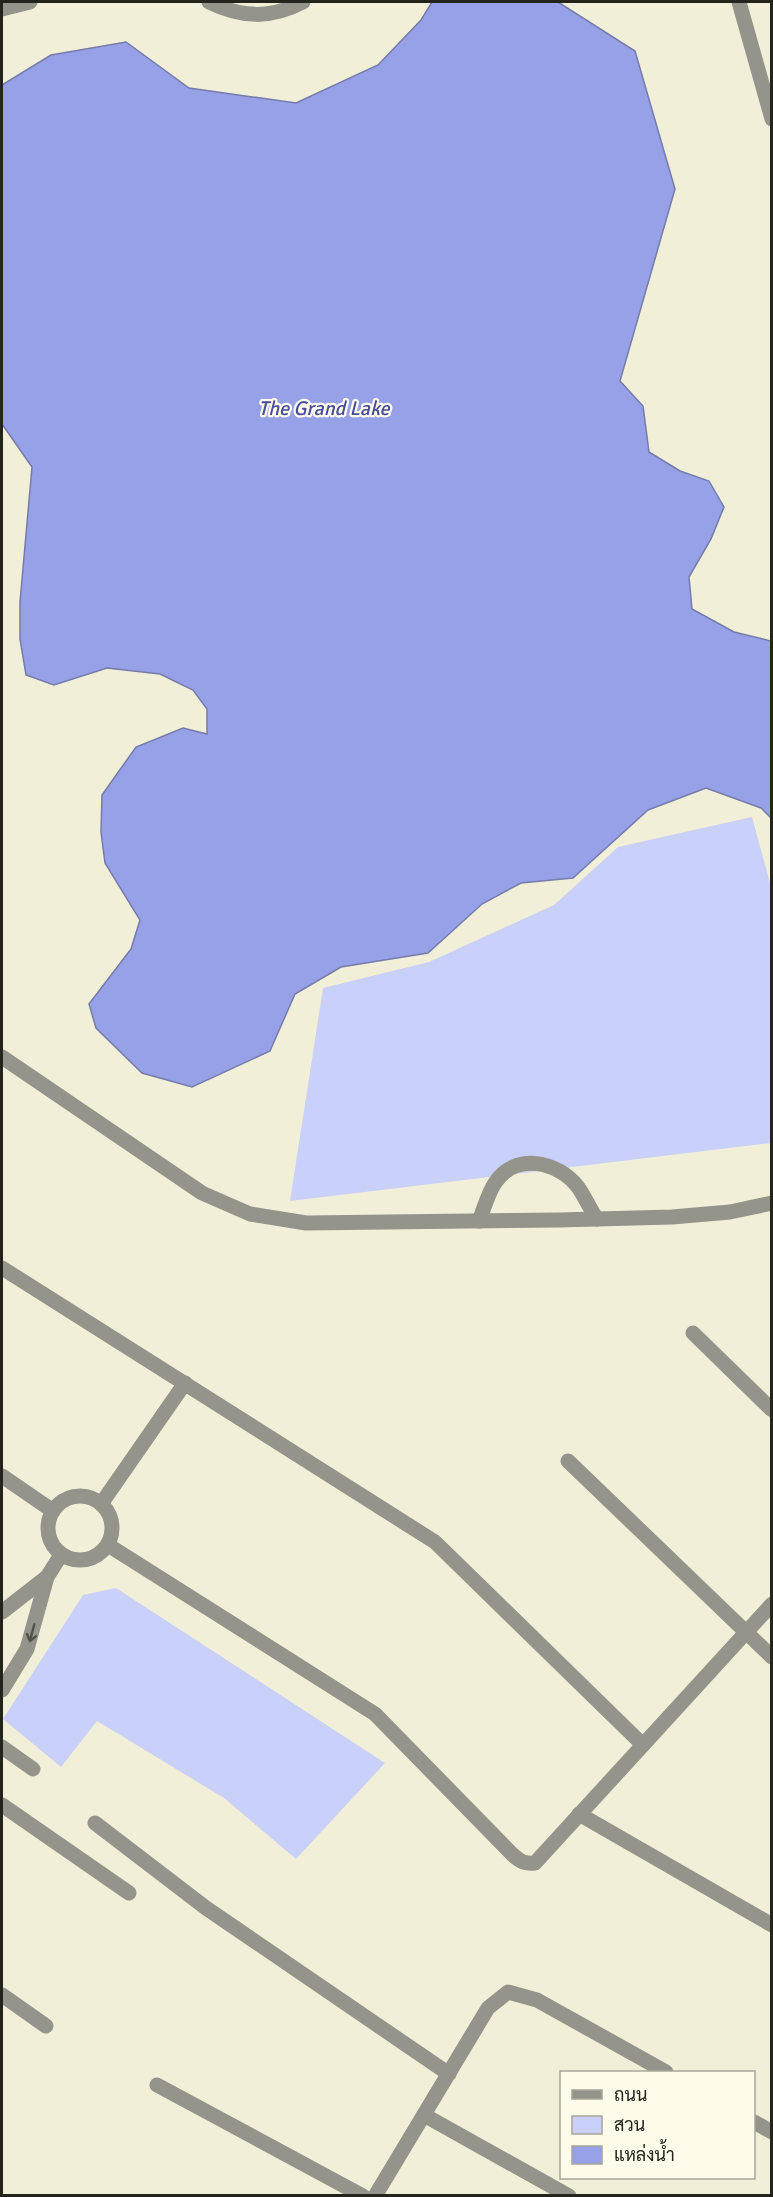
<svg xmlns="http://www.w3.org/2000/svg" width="773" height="2197" font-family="Signika,Sarabun,sans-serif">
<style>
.green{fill:#c9d0f9}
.water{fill:#97a1e7;stroke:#757caa;stroke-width:1.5}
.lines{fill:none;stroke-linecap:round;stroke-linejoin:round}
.service{stroke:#95948b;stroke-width:15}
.minor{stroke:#95948b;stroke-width:15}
.oneway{stroke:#525148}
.labels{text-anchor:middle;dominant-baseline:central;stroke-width:4.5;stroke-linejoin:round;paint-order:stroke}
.water-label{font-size:20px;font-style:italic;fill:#474c9f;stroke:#fffceb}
</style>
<rect width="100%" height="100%" fill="#f2efd9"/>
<g class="green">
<path d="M752,817L771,887V1143L290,1201L323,988L429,962L554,905L618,847Z"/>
<path d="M116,1588L385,1763L296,1859L224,1798L97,1721L61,1767L3,1719L83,1595Z"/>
</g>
<path class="water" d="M432,2H558L635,51L675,189L620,381L643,406L649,452L680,471L709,481L724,507L711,539L689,577L692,609L734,632L771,641V818L761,808L706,788L648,810L573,878L521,883L482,904L428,953L341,967L295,994L270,1051L192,1087L142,1073L96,1028L89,1004L131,949L140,920L105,863L101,832L102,795L136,747L183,728L207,734V709L193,690L160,674L107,668L54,685L26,675L20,639V602L32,467L2,424V85L51,55L126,42L189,88L296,103L378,65L421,20Z"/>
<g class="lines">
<path class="service" d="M479,1221C484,1209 488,1193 495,1183C515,1152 558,1161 578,1187C585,1197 590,1209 597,1219"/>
<g class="minor">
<path d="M209,2C242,18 271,19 303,2"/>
<path d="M739,2L772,119"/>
<path d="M2,9L30,2"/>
<path d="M2,1057L202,1193L250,1214L306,1223L559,1220L672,1217L730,1212L772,1203"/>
<path d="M2,1268L435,1542L643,1745"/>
<path d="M693,1333L772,1410"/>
<path d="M568,1461L772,1657"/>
<path d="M2,1476L53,1511"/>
<circle cx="80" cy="1528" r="32"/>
<path d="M101,1504L185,1383"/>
<path d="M108,1545L375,1714L513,1855C521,1862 525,1864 535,1863L772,1604"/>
<path d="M2,1612L47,1577"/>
<path d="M2,1690L27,1649L47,1577L61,1555"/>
<path d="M2,1747L33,1769"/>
<path d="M2,1805L129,1893"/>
<path d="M579,1814L772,1925"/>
<path d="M95,1823L206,1908L449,2074"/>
<path d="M2,1995L46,2026"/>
<path d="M157,2085L363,2196"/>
<path d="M424,2115L569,2196"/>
<path d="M754,2122L772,2132"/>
<path d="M375,2196L488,2008L508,1992L537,2000L666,2072"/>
</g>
</g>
<defs><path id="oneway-shaft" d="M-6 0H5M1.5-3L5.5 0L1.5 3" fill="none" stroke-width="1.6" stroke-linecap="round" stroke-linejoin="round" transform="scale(1.5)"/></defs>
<use class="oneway" href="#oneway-shaft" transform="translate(32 1633) rotate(105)"/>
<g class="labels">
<g class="water-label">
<text x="324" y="408">The Grand Lake</text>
</g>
</g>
<rect width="773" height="2197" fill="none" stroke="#25241c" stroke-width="6"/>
<rect x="560" y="2071" width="195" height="108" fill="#fffceb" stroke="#a8a698" stroke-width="1.5"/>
<rect x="572" y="2090" width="30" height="9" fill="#95948b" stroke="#a8a698" stroke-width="1.5"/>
<text x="614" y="2101" font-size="18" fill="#25241c">ถนน</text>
<rect x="572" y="2116" width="30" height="18" fill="#c9d0f9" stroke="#a8a698" stroke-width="1.5"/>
<text x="614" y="2131" font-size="18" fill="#25241c">สวน</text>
<rect x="572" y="2146" width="30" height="18" fill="#97a1e7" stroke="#a8a698" stroke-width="1.5"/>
<text x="614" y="2161" font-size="18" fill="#25241c">แหล่งน้ำ</text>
</svg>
